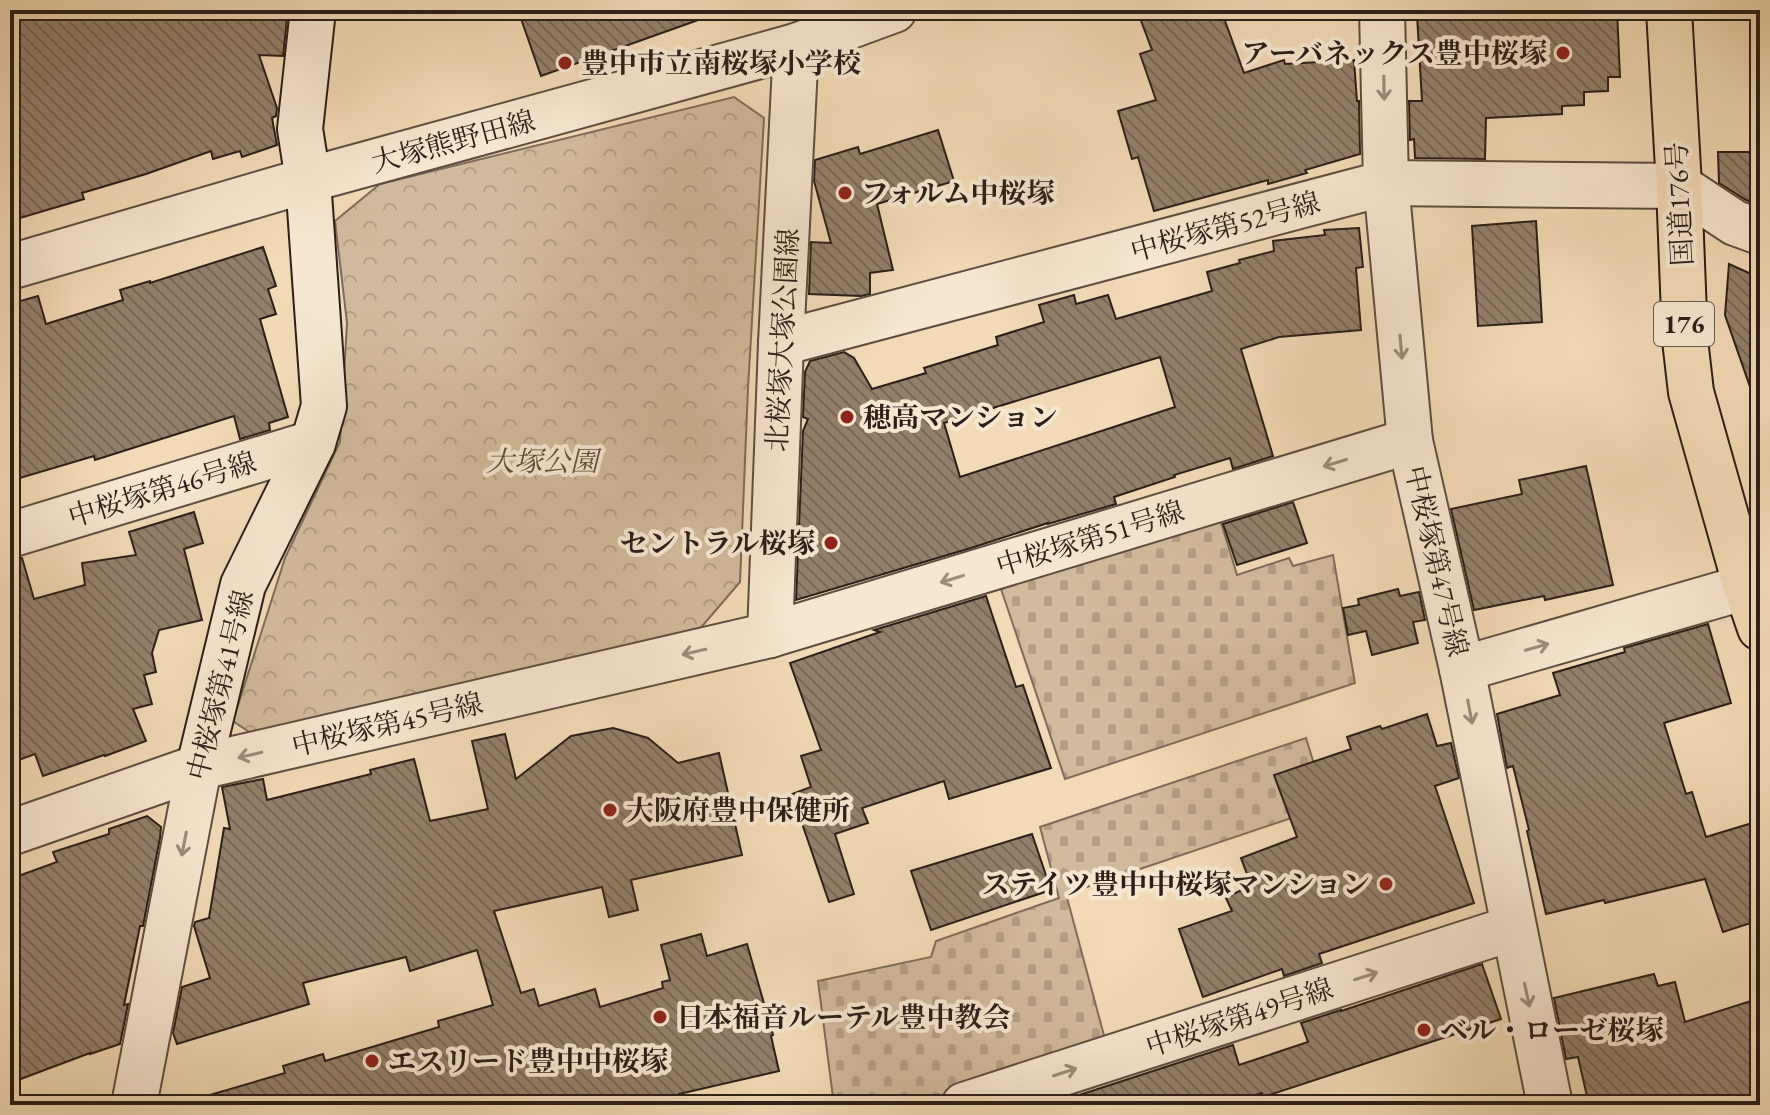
<svg xmlns="http://www.w3.org/2000/svg" width="1770" height="1115" font-family="'EB Garamond','Noto Serif JP',serif">
<style>
.forest{fill:url(#forest-crowns);stroke:#7e6c5a;stroke-width:2}
.cemetery{fill:url(#cemetery-stones);stroke:#7e6c5a;stroke-width:2}
.building{fill:url(#building-back-hatch);stroke:#2c1f18;stroke-width:2;fill-rule:evenodd}
.lines{fill:none;stroke-linecap:round;stroke-linejoin:round}
.street-casing{stroke:#5e4e40;stroke-width:48}
.secondary-casing{stroke:#2c1f18;stroke-width:48}
.highway-casing{stroke:#2c1f18;stroke-width:48}
.street{stroke:#f7e7d0;stroke-width:44}
.secondary{stroke:#f7e7d0;stroke-width:44}
.highway{stroke:#f3dab6;stroke-width:44}
.oneway{stroke:#9c8d7d}
.poi-dot{fill:#8f2418;stroke:#f7e7d0;stroke-width:3}
.labels{text-anchor:middle;dominant-baseline:central;stroke-width:8;stroke-linejoin:round;paint-order:stroke}
.shield{fill:#f7e7d0;stroke:#695b4f;stroke-width:2}
.shield-label{font-size:26px;font-weight:bold;fill:#2c1f18}
.poi-label{font-size:28px;font-weight:bold;fill:#2c1f18;stroke:#f7e7d0;text-anchor:start}
.street-label{font-size:28px;fill:#2c1f18;stroke:#f7e7d0}
.park-label{font-size:28px;font-style:italic;fill:#5e4e3f;stroke:#f7e7d0}
</style>
<defs>
<pattern id="forest-crowns" width="20" height="18" patternUnits="userSpaceOnUse" patternTransform="scale(2)"><rect width="20" height="18" fill="#d1ba9b"/><path d="M2 6a3 3 0 1 1 6 0M12 15a3 3 0 1 1 6 0" fill="none" stroke="#b49f85"/></pattern>
<pattern id="cemetery-stones" width="16" height="16" patternUnits="userSpaceOnUse" patternTransform="scale(2)"><rect width="16" height="16" fill="#d1ba9b"/><path d="M2 7V4a2 2 0 0 1 4 0v3zM10 15v-3a2 2 0 0 1 4 0v3z" fill="#b49f85"/></pattern>
<pattern id="building-back-hatch" width="6" height="6" patternUnits="userSpaceOnUse" patternTransform="scale(2)"><rect width="6" height="6" fill="#93806a"/><path d="M-1 5l2 2M0 0l6 6M5-1l2 2" fill="none" stroke="#786856"/></pattern>
</defs>
<rect width="100%" height="100%" fill="#f3dab6"/>
<filter id="stains"><feTurbulence type="fractalNoise" baseFrequency=".0025" numOctaves="4"/><feColorMatrix values="0 0 0 0 .2 0 0 0 0 .09 0 0 0 0 .02 0 0 0 .5 -.17"/></filter>
<radialGradient id="worn" r=".72"><stop offset=".6" stop-color="#630" stop-opacity="0"/><stop offset="1" stop-color="#630" stop-opacity=".3"/></radialGradient>
<path class="forest" d="M734,97L764,118L748,388L740,582L692,638L258,738L233,721L285,558L340,442L347,323L335,221L380,184Z"/>
<g class="cemetery">
<path d="M1220,519L1237,575L1289,558L1293,566L1333,555L1355,683L1065,779L1000,586Z"/>
<path d="M1306,738L1327,806L1066,894L1106,1043L923,1105H834L818,981L931,957L936,941L1059,898L1040,827Z"/>
</g>
<g class="building">
<path d="M10,10H288L283,56L259,55L277,108L276,116L272,118L277,145L242,157L240,151L213,159L211,151L146,174L82,193L84,199L10,221Z"/>
<path d="M518,10H714L715,14L541,76Z"/>
<path d="M1137,10H1221L1244,73L1284,60L1285,64L1354,60L1357,101H1359L1360,154L1305,170L1307,173L1268,184V180L1154,211L1138,157L1132,159L1118,111L1156,100L1140,54L1152,50Z"/>
<path d="M1519,10H1617L1620,77H1608V91L1584,92V105L1562,106V114L1486,118L1485,159L1415,158L1414,139L1410,140L1409,101H1422L1417,15Z"/>
<path d="M938,130L954,181L877,204L893,270L870,273V294L861,296L809,294L811,242L831,243L814,181L815,160L858,147L860,154Z"/>
<path d="M1718,152H1760V205L1746,200L1719,183Z"/>
<path d="M1536,221L1542,322L1478,326L1472,226Z"/>
<path d="M1359,228L1363,267L1356,268L1361,330L1279,337L1241,349L1273,456L1233,469L1230,458L1174,475L1175,477L1114,497L1116,504L1048,524V523L971,548L796,600L803,431L808,419L803,417L805,372L810,361L844,352L854,358L872,389L926,373L924,368L998,345L996,337L1044,322L1039,305L1074,295L1076,304L1108,295L1116,319L1212,291L1207,272L1240,263L1239,260L1274,251L1273,241L1325,235L1324,230ZM1160,357L1175,407L960,477L944,423Z"/>
<path d="M263,247L276,286L268,289L276,314L260,319L288,417L269,423L270,430L240,439L234,416L95,460L94,456L10,481V304L38,296L46,324L123,300L120,290L150,281V283Z"/>
<path d="M1729,264L1760,278V400L1755,401L1725,315Z"/>
<path d="M1586,466L1613,585L1545,600L1544,596L1474,610L1451,509L1522,494L1519,480Z"/>
<path d="M1293,502L1307,543L1237,565L1223,524Z"/>
<path d="M194,512L203,543L184,549L202,620L159,630L152,653L156,672L144,675L152,704L133,709L146,741L105,756L104,755L43,776L35,754L10,763V559L22,558L34,599L85,585L82,563L136,555L129,532Z"/>
<path d="M1398,589L1400,596L1419,592L1425,620L1413,622L1418,643L1372,655L1366,631L1348,635L1343,608L1359,605L1358,599Z"/>
<path d="M986,596L1016,687L1023,685L1051,768L949,799L944,781L862,808L868,823L835,834L854,894L829,902L792,794L811,787L801,756L821,750L790,663L880,632L874,630Z"/>
<path d="M1708,624L1731,703L1664,723L1686,794L1692,792L1706,837L1752,823L1760,848V920L1723,932L1705,879L1605,903L1604,900L1546,914L1527,831L1529,830L1513,766L1507,768L1497,714L1560,695L1553,673L1625,652L1624,648Z"/>
<path d="M1427,714L1437,746L1451,743L1459,778L1435,786L1474,903L1319,954L1322,963L1284,976L1282,969L1203,997L1179,929L1232,911L1226,898L1251,885L1241,858L1297,837L1274,775L1351,749L1347,737L1380,726L1382,729Z"/>
<path d="M613,728L648,738L678,763L719,753L742,855L631,880L638,910L609,917L602,887L494,911L521,993L534,989L539,1006L595,989L600,1007L663,988L662,982L670,980L661,945L701,934L707,956L747,944L773,1035L771,1036L779,1071L679,1094L680,1098L658,1105H204L203,1097L285,1073L283,1066L323,1054L325,1061L439,1027L438,1021L493,1005L477,950L410,971L406,957L303,983L309,1004L177,1044L173,1033L182,987L210,978L194,926L195,922L209,918L224,828L230,829L222,787L263,779L267,800L371,774L370,770L414,759L430,821L488,809L472,741L505,734L516,779L571,736Z"/>
<path d="M147,816L161,827L160,838L143,926H140L124,1005L128,1004L120,1044L90,1054V1053L10,1083V879L57,862L53,852L109,834V829Z"/>
<path d="M1032,834L1051,890L931,930L911,871Z"/>
<path d="M1482,964L1501,1019L1263,1097L1262,1093L1223,1105H1068L1067,1099L1233,1045L1239,1065L1308,1042L1301,1023L1341,1010V1011Z"/>
<path d="M1654,974L1658,986L1675,982L1685,1022L1760,998V1093L1722,1105H1589L1578,1057L1566,1059L1554,998Z"/>
</g>
<g class="lines">
<g class="street-casing">
<g id="street">
<path d="M1382,10L1386,183L1410,441L1462,669L1550,1105"/>
<path d="M10,267L308,180L796,46L894,10"/>
<path d="M781,343L1386,183L1679,186L1735,223L1760,232"/>
<path d="M10,535L313,443"/>
<path d="M770,635L781,343L796,46"/>
<path d="M1462,669L1746,587"/>
<path d="M10,833L199,767L770,635L1410,441"/>
<path d="M134,1105L199,767"/>
<path d="M964,1105L1513,928"/>
</g>
</g>
<g class="secondary-casing">
<path id="secondary" d="M199,767L243,585L313,443L324,406L308,180L300,129L313,10"/>
</g>
<g class="highway-casing">
<path id="highway" d="M1669,10L1679,186L1685,340L1691,392L1746,587L1760,628"/>
</g>
<use href="#street" class="street"/>
<use href="#secondary" class="secondary"/>
<use href="#highway" class="highway"/>
</g>
<defs><path id="oneway-shaft" d="M-6 0H5M1.5-3L5.5 0L1.5 3" fill="none" stroke-width="1.6" stroke-linecap="round" stroke-linejoin="round" transform="scale(2)"/></defs>
<g class="oneway">
<use href="#oneway-shaft" transform="translate(1384 88) rotate(89)"/>
<use href="#oneway-shaft" transform="translate(1401 347) rotate(85)"/>
<use href="#oneway-shaft" transform="translate(1335 463) rotate(163)"/>
<use href="#oneway-shaft" transform="translate(952 579) rotate(163)"/>
<use href="#oneway-shaft" transform="translate(1537 647) rotate(-16)"/>
<use href="#oneway-shaft" transform="translate(694 652) rotate(167)"/>
<use href="#oneway-shaft" transform="translate(1470 712) rotate(79)"/>
<use href="#oneway-shaft" transform="translate(250 755) rotate(167)"/>
<use href="#oneway-shaft" transform="translate(184 844) rotate(101)"/>
<use href="#oneway-shaft" transform="translate(1366 976) rotate(-18)"/>
<use href="#oneway-shaft" transform="translate(1527 995) rotate(78)"/>
<use href="#oneway-shaft" transform="translate(1065 1072) rotate(-18)"/>
</g>
<g class="poi-dot">
<circle cx="1563" cy="53" r="8"/>
<circle cx="565" cy="63" r="8"/>
<circle cx="845" cy="193" r="8"/>
<circle cx="847" cy="417" r="8"/>
<circle cx="831" cy="543" r="8"/>
<circle cx="610" cy="810" r="8"/>
<circle cx="1386" cy="884" r="8"/>
<circle cx="660" cy="1017" r="8"/>
<circle cx="1424" cy="1030" r="8"/>
<circle cx="372" cy="1061" r="8"/>
</g>
<g class="labels">
<rect class="shield" x="1654" y="302" width="60" height="44" rx="6"/>
<g class="shield-label">
<text x="1684" y="324">176</text>
</g>
<g class="poi-label">
<text x="1547" y="53" text-anchor="end">アーバネックス豊中桜塚</text>
<text x="581" y="63">豊中市立南桜塚小学校</text>
<text x="861" y="193">フォルム中桜塚</text>
<text x="863" y="417">穂高マンション</text>
<text x="815" y="543" text-anchor="end">セントラル桜塚</text>
<text x="626" y="810">大阪府豊中保健所</text>
<text x="1370" y="884" text-anchor="end">ステイツ豊中中桜塚マンション</text>
<text x="676" y="1017">日本福音ルーテル豊中教会</text>
<text x="1440" y="1030">ベル・ローゼ桜塚</text>
<text x="388" y="1061">エスリード豊中中桜塚</text>
</g>
<g class="street-label">
<text transform="translate(453 141) rotate(-15)">大塚熊野田線</text>
<text transform="translate(1679 204) rotate(-93)">国道176号</text>
<text transform="translate(1225 226) rotate(-15)">中桜塚第52号線</text>
<text transform="translate(782 340) rotate(-87)">北桜塚大塚公園線</text>
<text transform="translate(162 489) rotate(-17)">中桜塚第46号線</text>
<text transform="translate(1090 538) rotate(-17)">中桜塚第51号線</text>
<text transform="translate(1437 561) rotate(77)">中桜塚第47号線</text>
<text transform="translate(220 685) rotate(-76)">中桜塚第41号線</text>
<text transform="translate(387 724) rotate(-13)">中桜塚第45号線</text>
<text transform="translate(1239 1017) rotate(-18)">中桜塚第49号線</text>
</g>
<g class="park-label">
<text x="542" y="461">大塚公園</text>
</g>
</g>
<rect width="1770" height="1115" fill="none" stroke="#f3dab6" stroke-width="40"/>
<rect x="12" y="12" width="1746" height="1091" fill="none" stroke="#2c1f18" stroke-width="4"/>
<rect x="20" y="20" width="1730" height="1075" fill="none" stroke="#2c1f18" stroke-width="2"/>
<rect width="100%" height="100%" filter="url(#stains)"/>
<rect width="100%" height="100%" fill="url(#worn)"/>
</svg>
